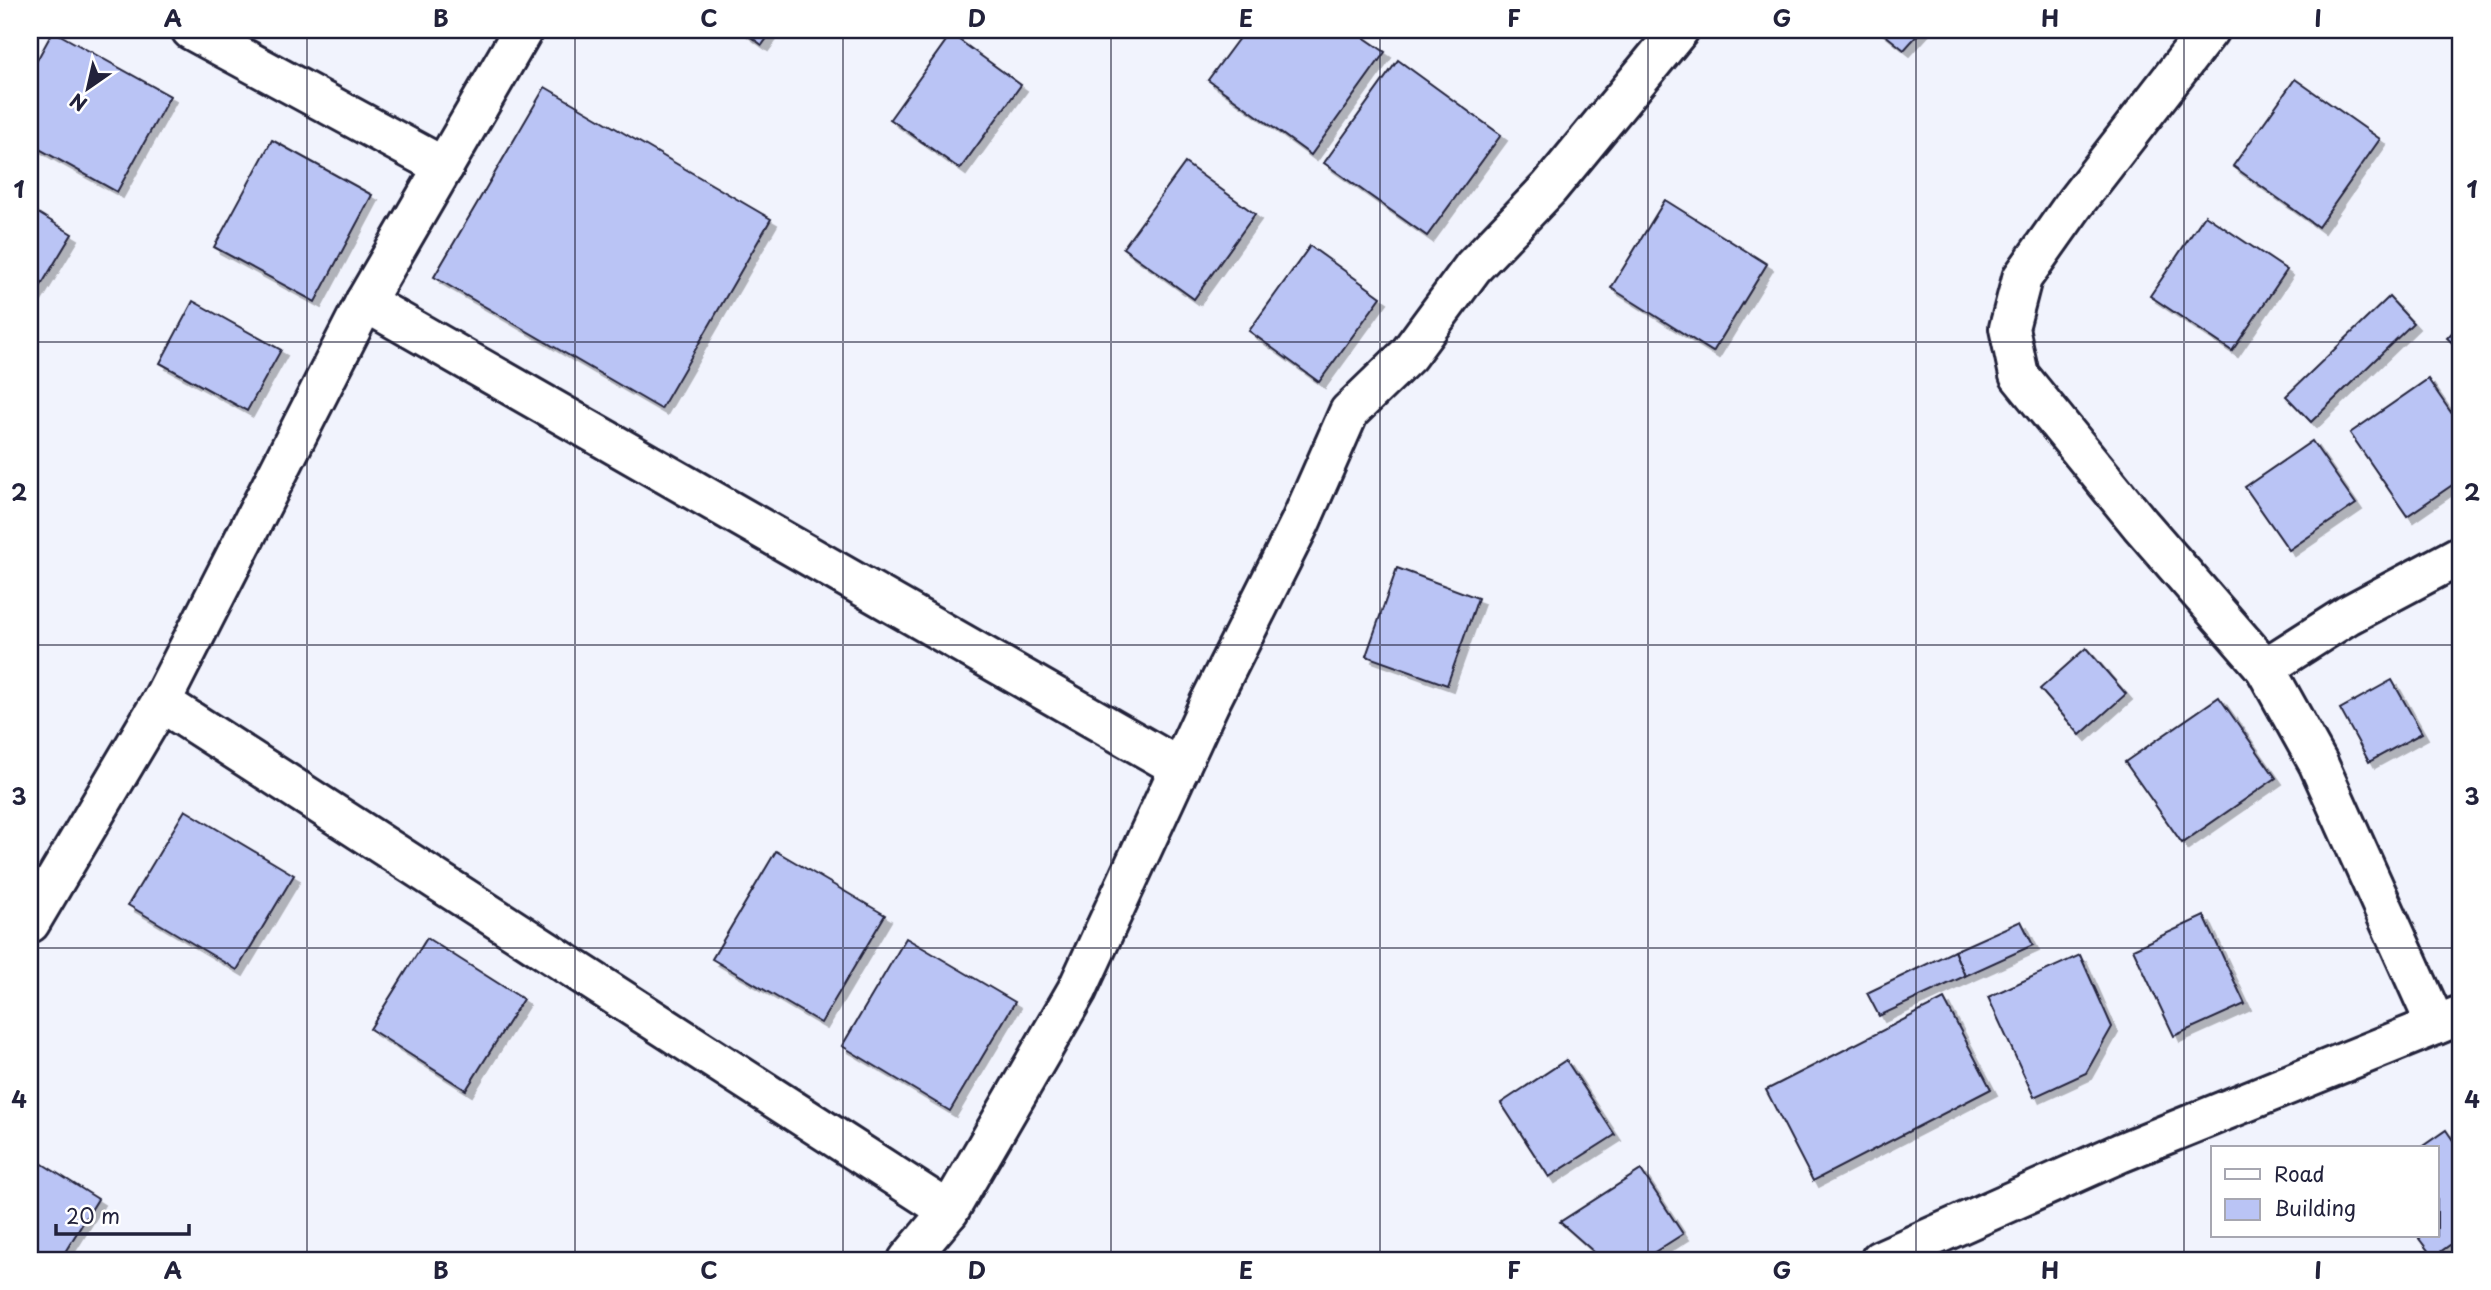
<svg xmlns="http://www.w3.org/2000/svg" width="2491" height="1290" font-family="'Playpen Sans',sans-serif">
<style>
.building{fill:#bac4f5;stroke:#22223b;stroke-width:2;filter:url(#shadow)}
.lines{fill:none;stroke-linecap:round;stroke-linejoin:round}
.minor-casing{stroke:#22223b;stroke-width:44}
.minor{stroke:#fff;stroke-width:38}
.grid{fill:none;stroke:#22223b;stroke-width:2;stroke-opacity:0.55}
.neatline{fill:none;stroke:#22223b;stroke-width:2.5}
.grid-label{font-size:23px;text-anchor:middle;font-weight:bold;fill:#22223b}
</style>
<defs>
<filter id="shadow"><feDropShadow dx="6" dy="6" stdDeviation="0" flood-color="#0004"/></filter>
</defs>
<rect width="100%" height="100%" fill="#f1f3fd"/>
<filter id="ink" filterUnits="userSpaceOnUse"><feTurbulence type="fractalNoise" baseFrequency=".0143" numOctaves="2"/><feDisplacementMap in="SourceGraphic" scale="14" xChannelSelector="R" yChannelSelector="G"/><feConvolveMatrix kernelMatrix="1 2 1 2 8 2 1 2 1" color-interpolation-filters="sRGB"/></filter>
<g filter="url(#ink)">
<g class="building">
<path d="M741,30H773L762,45Z"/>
<path d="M1245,30H1353L1385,52L1311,155L1208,80Z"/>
<path d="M1879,30H1922L1904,50Z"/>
<path d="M53,31L170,96L117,192L30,144V73Z"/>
<path d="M951,34L1021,85L960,169L890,119Z"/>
<path d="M1398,60L1501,135L1427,236L1324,163Z"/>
<path d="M2295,79L2380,139L2318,227L2233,166Z"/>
<path d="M545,87L771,219L661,409L434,277Z"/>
<path d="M272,140L372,195L315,302L214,247Z"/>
<path d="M1185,163L1255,214L1194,299L1123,248Z"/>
<path d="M1665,200L1767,264L1713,352L1611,288Z"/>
<path d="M30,208L72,234L34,297L30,294Z"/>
<path d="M2205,215L2287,270L2232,351L2150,296Z"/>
<path d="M1310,246L1381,297L1319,382L1249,331Z"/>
<path d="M2389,297L2413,323L2311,422L2286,396Z"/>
<path d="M193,301L281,350L247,411L160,363Z"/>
<path d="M2461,323V351L2447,338Z"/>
<path d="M2428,379L2461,427V479L2407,516L2350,433Z"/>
<path d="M2312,441L2356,504L2289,550L2245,487Z"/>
<path d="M1397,568L1478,598L1447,685L1366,656Z"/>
<path d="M2086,648L2126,694L2080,735L2040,689Z"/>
<path d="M2392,680L2422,733L2369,762L2340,709Z"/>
<path d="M2219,697L2276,778L2182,843L2125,762Z"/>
<path d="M185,810L294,875L237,970L128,905Z"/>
<path d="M2461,836V853L2454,840Z"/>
<path d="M776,851L885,915L821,1023L712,959Z"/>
<path d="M2204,916L2245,1004L2174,1036L2133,949Z"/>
<path d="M2021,921L2033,945L1965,976L1954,951Z"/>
<path d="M427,938L523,999L466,1090L370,1029Z"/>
<path d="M906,938L1015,1002L950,1111L842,1046Z"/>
<path d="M1954,951L1965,976L1879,1016L1867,993Z"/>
<path d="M2080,955L2112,1027L2086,1073L2034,1097L1988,997Z"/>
<path d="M1944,999L1991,1089L1813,1181L1766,1090Z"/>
<path d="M1566,1060L1615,1135L1549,1177L1501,1103Z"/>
<path d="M2446,1130L2461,1152V1237L2433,1257L2417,1236H2437V1148H2420Z"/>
<path d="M30,1156L98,1199L60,1260H30Z"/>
<path d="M1641,1170L1683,1234L1642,1260H1603L1560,1222Z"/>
</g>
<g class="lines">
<g class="minor-casing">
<g id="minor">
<path d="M191,30L444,167"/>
<path d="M2209,30L2075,203L2022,278L2009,328L2019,375L2140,524L2265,668L2318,763L2436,1025"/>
<path d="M365,302L1180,768"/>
<path d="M2265,668L2348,615L2461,555"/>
<path d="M161,702L949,1211"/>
<path d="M30,923L161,702L365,302L523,30"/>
<path d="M908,1260L949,1211L1077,990L1209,704L1300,523L1349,412L1408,355L1473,267L1549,188L1679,30"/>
<path d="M1880,1260L2120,1153L2461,1015"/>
</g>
</g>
<use href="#minor" class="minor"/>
</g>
</g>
<path class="grid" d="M307,30V1260M575,30V1260M843,30V1260M1111,30V1260M1380,30V1260M1648,30V1260M1916,30V1260M2184,30V1260M30,342H2461M30,645H2461M30,948H2461"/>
<rect width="2491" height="1290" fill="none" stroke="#fff" stroke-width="77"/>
<rect x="2211" y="1146" width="228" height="91" fill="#ffffff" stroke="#a7a7b1" stroke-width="2"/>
<rect x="2225" y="1169" width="35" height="10" fill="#ffffff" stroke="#a7a7b1" stroke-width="2"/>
<text x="2274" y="1182" font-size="21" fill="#22223b">Road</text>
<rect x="2225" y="1199" width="35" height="21" fill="#bac4f5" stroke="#a7a7b1" stroke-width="2"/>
<text x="2274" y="1216" font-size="21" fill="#22223b">Building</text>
<g transform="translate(88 88) rotate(214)" stroke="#ffffff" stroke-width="5" paint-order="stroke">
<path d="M0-5L12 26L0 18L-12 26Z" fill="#22223b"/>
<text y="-10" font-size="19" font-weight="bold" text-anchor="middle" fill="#22223b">N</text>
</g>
<path d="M56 1224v10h133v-10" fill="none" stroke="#22223b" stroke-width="3.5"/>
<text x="66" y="1224" font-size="21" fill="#22223b" stroke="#ffffff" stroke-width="5" paint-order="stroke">20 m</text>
<rect x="38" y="38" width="2414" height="1214" class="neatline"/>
<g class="grid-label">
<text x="173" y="27">A</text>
<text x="441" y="27">B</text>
<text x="709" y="27">C</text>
<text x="977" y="27">D</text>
<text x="1246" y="27">E</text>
<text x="1514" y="27">F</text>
<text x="1782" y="27">G</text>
<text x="2050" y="27">H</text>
<text x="2318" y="27">I</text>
<text x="19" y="198">1</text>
<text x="2472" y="198">1</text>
<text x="19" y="501">2</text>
<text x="2472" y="501">2</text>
<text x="19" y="805">3</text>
<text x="2472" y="805">3</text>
<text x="19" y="1108">4</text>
<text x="2472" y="1108">4</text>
<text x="173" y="1279">A</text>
<text x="441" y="1279">B</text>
<text x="709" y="1279">C</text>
<text x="977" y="1279">D</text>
<text x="1246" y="1279">E</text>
<text x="1514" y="1279">F</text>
<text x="1782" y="1279">G</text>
<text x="2050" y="1279">H</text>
<text x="2318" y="1279">I</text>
</g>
</svg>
